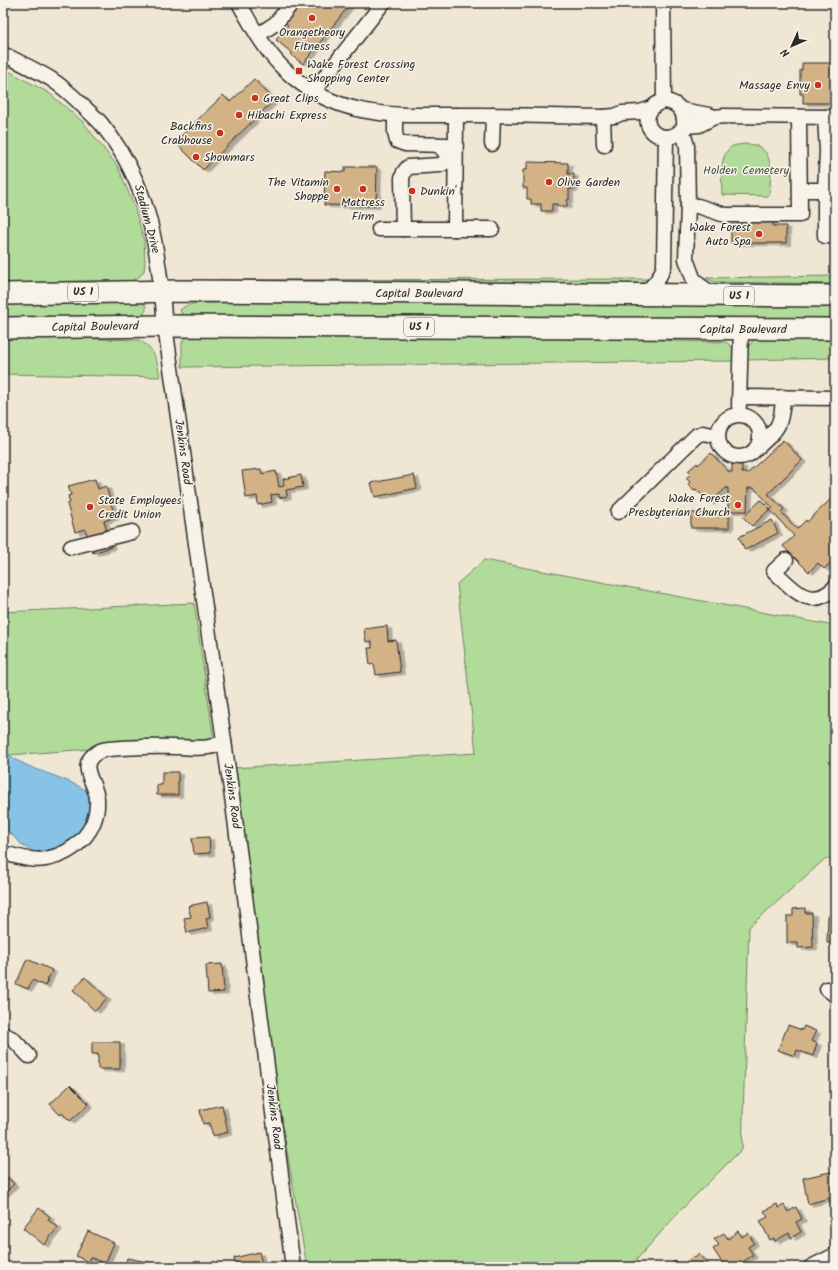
<svg xmlns="http://www.w3.org/2000/svg" width="838" height="1270" font-family="Kalam,sans-serif">
<style>
.green{fill:#b1db98;stroke:#6e8362}
.water{fill:#86c3e6;stroke:#62869b}
.building{fill:#d3b286;stroke:#2b2b2b;filter:url(#shadow)}
.lines{fill:none;stroke-linecap:round;stroke-linejoin:round}
.minor-casing{stroke:#2b2b2b;stroke-width:17}
.highway-casing{stroke:#2b2b2b;stroke-width:24}
.minor{stroke:#f7f3e8;stroke-width:14}
.highway{stroke:#f7f3e8;stroke-width:21}
.poi-dot{fill:#c8321e;stroke:#f7f3e8;stroke-width:1.5}
.labels{text-anchor:middle;dominant-baseline:central;stroke-width:3;stroke-linejoin:round;paint-order:stroke}
.shield{fill:#f7f3e8;stroke:#686764;stroke-width:1}
.shield-label{font-size:11px;font-weight:bold;fill:#2b2b2b}
.poi-label{font-size:12px;fill:#2b2b2b;stroke:#f7f3e8;text-anchor:start}
.park-label{font-size:12px;fill:#4c5746;stroke:#f7f3e8}
.street-label{font-size:12px;fill:#2b2b2b;stroke:#f7f3e8}
</style>
<defs>
<filter id="shadow"><feDropShadow dx="4.5" dy="2.5" stdDeviation="0" flood-color="#0004"/></filter>
</defs>
<rect width="100%" height="100%" fill="#f0e6d4"/>
<filter id="ink" filterUnits="userSpaceOnUse"><feTurbulence type="fractalNoise" baseFrequency=".025" numOctaves="2"/><feDisplacementMap in="SourceGraphic" scale="8" xChannelSelector="R" yChannelSelector="G"/><feConvolveMatrix kernelMatrix="1 2 1 2 8 2 1 2 1" color-interpolation-filters="sRGB"/></filter>
<g filter="url(#ink)">
<g class="green">
<path d="M3,68L49,93L83,122L118,167L134,206L144,240L145,263L144,271L139,277L127,284L3,288Z"/>
<path d="M746,144C751,144 757,145 761,148C775,158 770,182 769,196L722,195C722,181 718,153 733,146C737,145 742,144 746,144Z"/>
<path d="M835,276V284L714,282L706,278Z"/>
<path d="M655,279L646,286H352L219,280Z"/>
<path d="M431,299L835,302V324L187,317L181,313L180,310C187,303 195,304 204,303Z"/>
<path d="M142,302L146,306C146,311 146,313 141,315L3,319V304Z"/>
<path d="M188,334L598,336L679,341L725,342C735,347 734,350 735,361L182,367V342Z"/>
<path d="M25,337L139,340C155,349 157,360 160,377L3,374V338Z"/>
<path d="M755,338H835V358L747,360V348Z"/>
<path d="M484,560L835,626V863L826,858L749,927L742,1149L679,1212L630,1267H307L282,1123L232,768L476,753L457,584Z"/>
<path d="M194,603L214,740L9,755L3,750V612Z"/>
</g>
<path class="water" d="M3,750C21,767 47,772 70,782C75,785 82,787 86,791C89,795 91,800 94,805L84,830L58,849L48,852H35L23,846L3,826Z"/>
<g class="building">
<path d="M300,3H351L303,64L291,55L292,53L276,40L288,25L284,22Z"/>
<path d="M802,63H833V82H835V88H833V103H803V94H800V70H802Z"/>
<path d="M254,79L274,100L203,170L175,142L223,95L230,102Z"/>
<path d="M527,162L568,163V174H574V189H569V200H567V206H557V204H552V211H541V204H531V199H527V188H523V170H527Z"/>
<path d="M345,167H377L376,206L324,205L325,171L345,172Z"/>
<path d="M746,218H773V226H786V243H731V225H746Z"/>
<path d="M783,440L802,460L768,494L784,509L781,512L797,529L806,520L807,522L833,497L835,499V558L824,569L818,563L809,572L783,546L794,536L770,510L773,508L754,488H748L747,511H728V488H726L710,503L696,489L694,491L688,484L690,482L686,478L691,474L688,471L697,463L698,465L711,453L729,472H732V464L742,465V473H748Z"/>
<path d="M261,469L262,474L276,471L279,487L284,486L283,479L301,475L303,487L286,490L287,496L279,498V494L271,495L272,502L258,505L257,496L246,498L242,471Z"/>
<path d="M414,475L417,488L375,497L371,483Z"/>
<path d="M95,479L98,489L106,486L115,517L104,521L111,547L93,553L85,529L75,532L67,504L70,503L68,496L71,495L68,486Z"/>
<path d="M761,500L770,509L752,526L743,517Z"/>
<rect x="691" y="513" width="38" height="15"/>
<path d="M772,520L778,533L745,550L739,537Z"/>
<path d="M387,626L388,641L396,640L400,672L376,675L374,664L370,665L368,648H372V641L366,642L364,629Z"/>
<path d="M162,772H178V795H157V785H162Z"/>
<path d="M209,837L210,853L194,854L192,838Z"/>
<path d="M207,902L210,917L206,918L208,928L187,933L184,918L191,917L188,906Z"/>
<path d="M805,908V913H812L813,947L798,948V943H787V916H793V909Z"/>
<path d="M828,916H835V944L827,943Z"/>
<path d="M27,959L52,970L45,986L32,980L28,989L16,984Z"/>
<path d="M222,964L224,992L208,993L206,965Z"/>
<path d="M85,977L107,998L95,1011L73,990Z"/>
<path d="M788,1025L802,1030L804,1026L816,1031L811,1041L817,1043L813,1056L797,1050L795,1056L778,1050Z"/>
<path d="M92,1042H120V1069H98V1054H92Z"/>
<path d="M70,1085L89,1104L70,1121L62,1113L60,1115L50,1104Z"/>
<path d="M222,1105L228,1132L213,1136L209,1123L203,1124L200,1110Z"/>
<path d="M835,1171V1201L830,1203L829,1198L808,1204L803,1178Z"/>
<path d="M3,1173L14,1184L3,1195Z"/>
<path d="M777,1204L779,1208L784,1205L788,1212L796,1207L802,1219L796,1222L801,1232L791,1238L789,1233L775,1241L774,1238L770,1240L760,1221L768,1217L764,1211Z"/>
<path d="M39,1208L50,1217L48,1220L58,1227L44,1245L23,1228Z"/>
<path d="M88,1231L114,1243L105,1264L90,1257L88,1262L76,1256Z"/>
<path d="M738,1231L742,1237L748,1233L754,1243L748,1247L753,1255L735,1267H725L713,1249L719,1245L714,1239L724,1233L728,1239Z"/>
<path d="M259,1252L263,1267H236L234,1258Z"/>
<path d="M699,1254L706,1263L703,1267H668L675,1261L681,1267L693,1256L695,1258Z"/>
<path d="M127,1258L153,1263V1267H125Z"/>
</g>
<g class="lines">
<g class="minor-casing">
<g id="minor">
<path d="M239,3C252,26 265,51 285,70C342,124 404,114 476,115C518,115 561,116 603,117L615,116L622,113L640,112L652,108"/>
<path d="M663,3L664,101"/>
<path d="M258,35L276,23L292,3"/>
<path d="M3,54C19,62 36,70 51,79C63,87 74,97 84,107C90,113 98,119 103,126C151,186 159,253 165,326L233,804L293,1267"/>
<path d="M313,92L383,3"/>
<path d="M664,101C675,102 683,108 684,120C684,123 685,126 683,128C675,140 656,140 649,127C644,115 652,104 664,101Z"/>
<path d="M682,110L709,115L714,117"/>
<path d="M395,115V133L397,141L405,144L447,145"/>
<path d="M603,117L604,145"/>
<path d="M825,117L827,151L825,190"/>
<path d="M684,126L699,125L714,117L724,116L835,117"/>
<path d="M682,129L687,146L688,206L686,259L693,278L698,284L715,296"/>
<path d="M492,144L493,115"/>
<path d="M800,190H825V236H835"/>
<path d="M688,206H698L725,215H800L799,117"/>
<path d="M379,229H492"/>
<path d="M403,229L402,178L404,172L408,167L440,165L446,162C448,154 444,150 438,145"/>
<path d="M455,229L456,115"/>
<path d="M642,295C654,285 659,280 664,266L666,137"/>
<path d="M740,397L835,398"/>
<path d="M739,406L741,329"/>
<circle cx="739" cy="436" r="21"/>
<path d="M758,447C778,429 782,425 783,397"/>
<path d="M618,512L697,435L703,433L718,436"/>
<path d="M71,547L132,532"/>
<path d="M786,560L774,571C793,589 811,612 835,587"/>
<path d="M3,853C15,856 33,862 45,859C75,854 99,830 97,799C97,785 77,766 95,754C102,748 112,749 121,748C139,747 158,746 176,747C187,747 199,749 209,747C214,746 219,744 224,742"/>
<path d="M827,989L835,995"/>
<path d="M3,1034L13,1039L29,1056"/>
<path d="M811,1267L835,1255"/>
</g>
</g>
<g class="highway-casing">
<g id="highway">
<path d="M3,294L181,291L835,296"/>
<path d="M3,328L165,326L835,329"/>
</g>
</g>
<use href="#minor" class="minor"/>
<use href="#highway" class="highway"/>
</g>
</g>
<g class="poi-dot">
<circle cx="312" cy="18" r="4"/>
<rect x="295" y="67" width="8" height="8" rx="2"/>
<circle cx="818" cy="85" r="4"/>
<circle cx="255" cy="98" r="4"/>
<circle cx="239" cy="115" r="4"/>
<circle cx="220" cy="133" r="4"/>
<circle cx="196" cy="157" r="4"/>
<circle cx="549" cy="182" r="4"/>
<circle cx="337" cy="189" r="4"/>
<circle cx="363" cy="189" r="4"/>
<circle cx="412" cy="191" r="4"/>
<circle cx="759" cy="234" r="4"/>
<circle cx="738" cy="505" r="4"/>
<circle cx="90" cy="507" r="4"/>
</g>
<g class="labels">
<g class="shield">
<rect x="68" y="283" width="30" height="18" rx="3"/>
<rect x="724" y="287" width="30" height="18" rx="3"/>
<rect x="404" y="318" width="30" height="18" rx="3"/>
</g>
<g class="shield-label">
<text x="83" y="292">US 1</text>
<text x="739" y="296">US 1</text>
<text x="419" y="327">US 1</text>
</g>
<g class="poi-label">
<text x="312" y="32" text-anchor="middle">Orangetheory<tspan x="312" dy="14">Fitness</tspan></text>
<text x="307" y="64">Wake Forest Crossing<tspan x="307" dy="14">Shopping Center</tspan></text>
<text x="810" y="85" text-anchor="end">Massage Envy</text>
<text x="263" y="98">Great Clips</text>
<text x="247" y="115">Hibachi Express</text>
<text x="212" y="126" text-anchor="end">Backfins<tspan x="212" dy="14">Crabhouse</tspan></text>
<text x="204" y="157">Showmars</text>
<text x="329" y="182" text-anchor="end">The Vitamin<tspan x="329" dy="14">Shoppe</tspan></text>
<text x="557" y="182">Olive Garden</text>
<text x="420" y="191">Dunkin'</text>
<text x="363" y="202" text-anchor="middle">Mattress<tspan x="363" dy="14">Firm</tspan></text>
<text x="751" y="227" text-anchor="end">Wake Forest<tspan x="751" dy="14">Auto Spa</tspan></text>
<text x="730" y="498" text-anchor="end">Wake Forest<tspan x="730" dy="14">Presbyterian Church</tspan></text>
<text x="98" y="500">State Employees'<tspan x="98" dy="14">Credit Union</tspan></text>
</g>
<g class="park-label">
<text x="746" y="170">Holden Cemetery</text>
</g>
<g class="street-label">
<text transform="translate(147 219) rotate(75)">Stadium Drive</text>
<text x="419" y="293">Capital Boulevard</text>
<text transform="translate(95 327) rotate(-1)">Capital Boulevard</text>
<text x="743" y="329">Capital Boulevard</text>
<text transform="translate(183 452) rotate(82)">Jenkins Road</text>
<text transform="translate(232 796) rotate(82)">Jenkins Road</text>
<text transform="translate(274 1117) rotate(83)">Jenkins Road</text>
</g>
</g>
<rect width="838" height="1270" fill="none" stroke="#f7f3e8" stroke-width="16"/>
<rect x="8" y="8" width="822" height="1254" fill="none" stroke="#2b2b2b" stroke-width="1.5" filter="url(#ink)"/>
<g transform="translate(792 46) rotate(225)" stroke="#f7f3e8" stroke-width="3" paint-order="stroke">
<path d="M0-3L7 15L0 10L-7 15Z" fill="#2b2b2b"/>
<text y="-6" font-size="11" font-weight="bold" text-anchor="middle" fill="#2b2b2b">N</text>
</g>
</svg>
